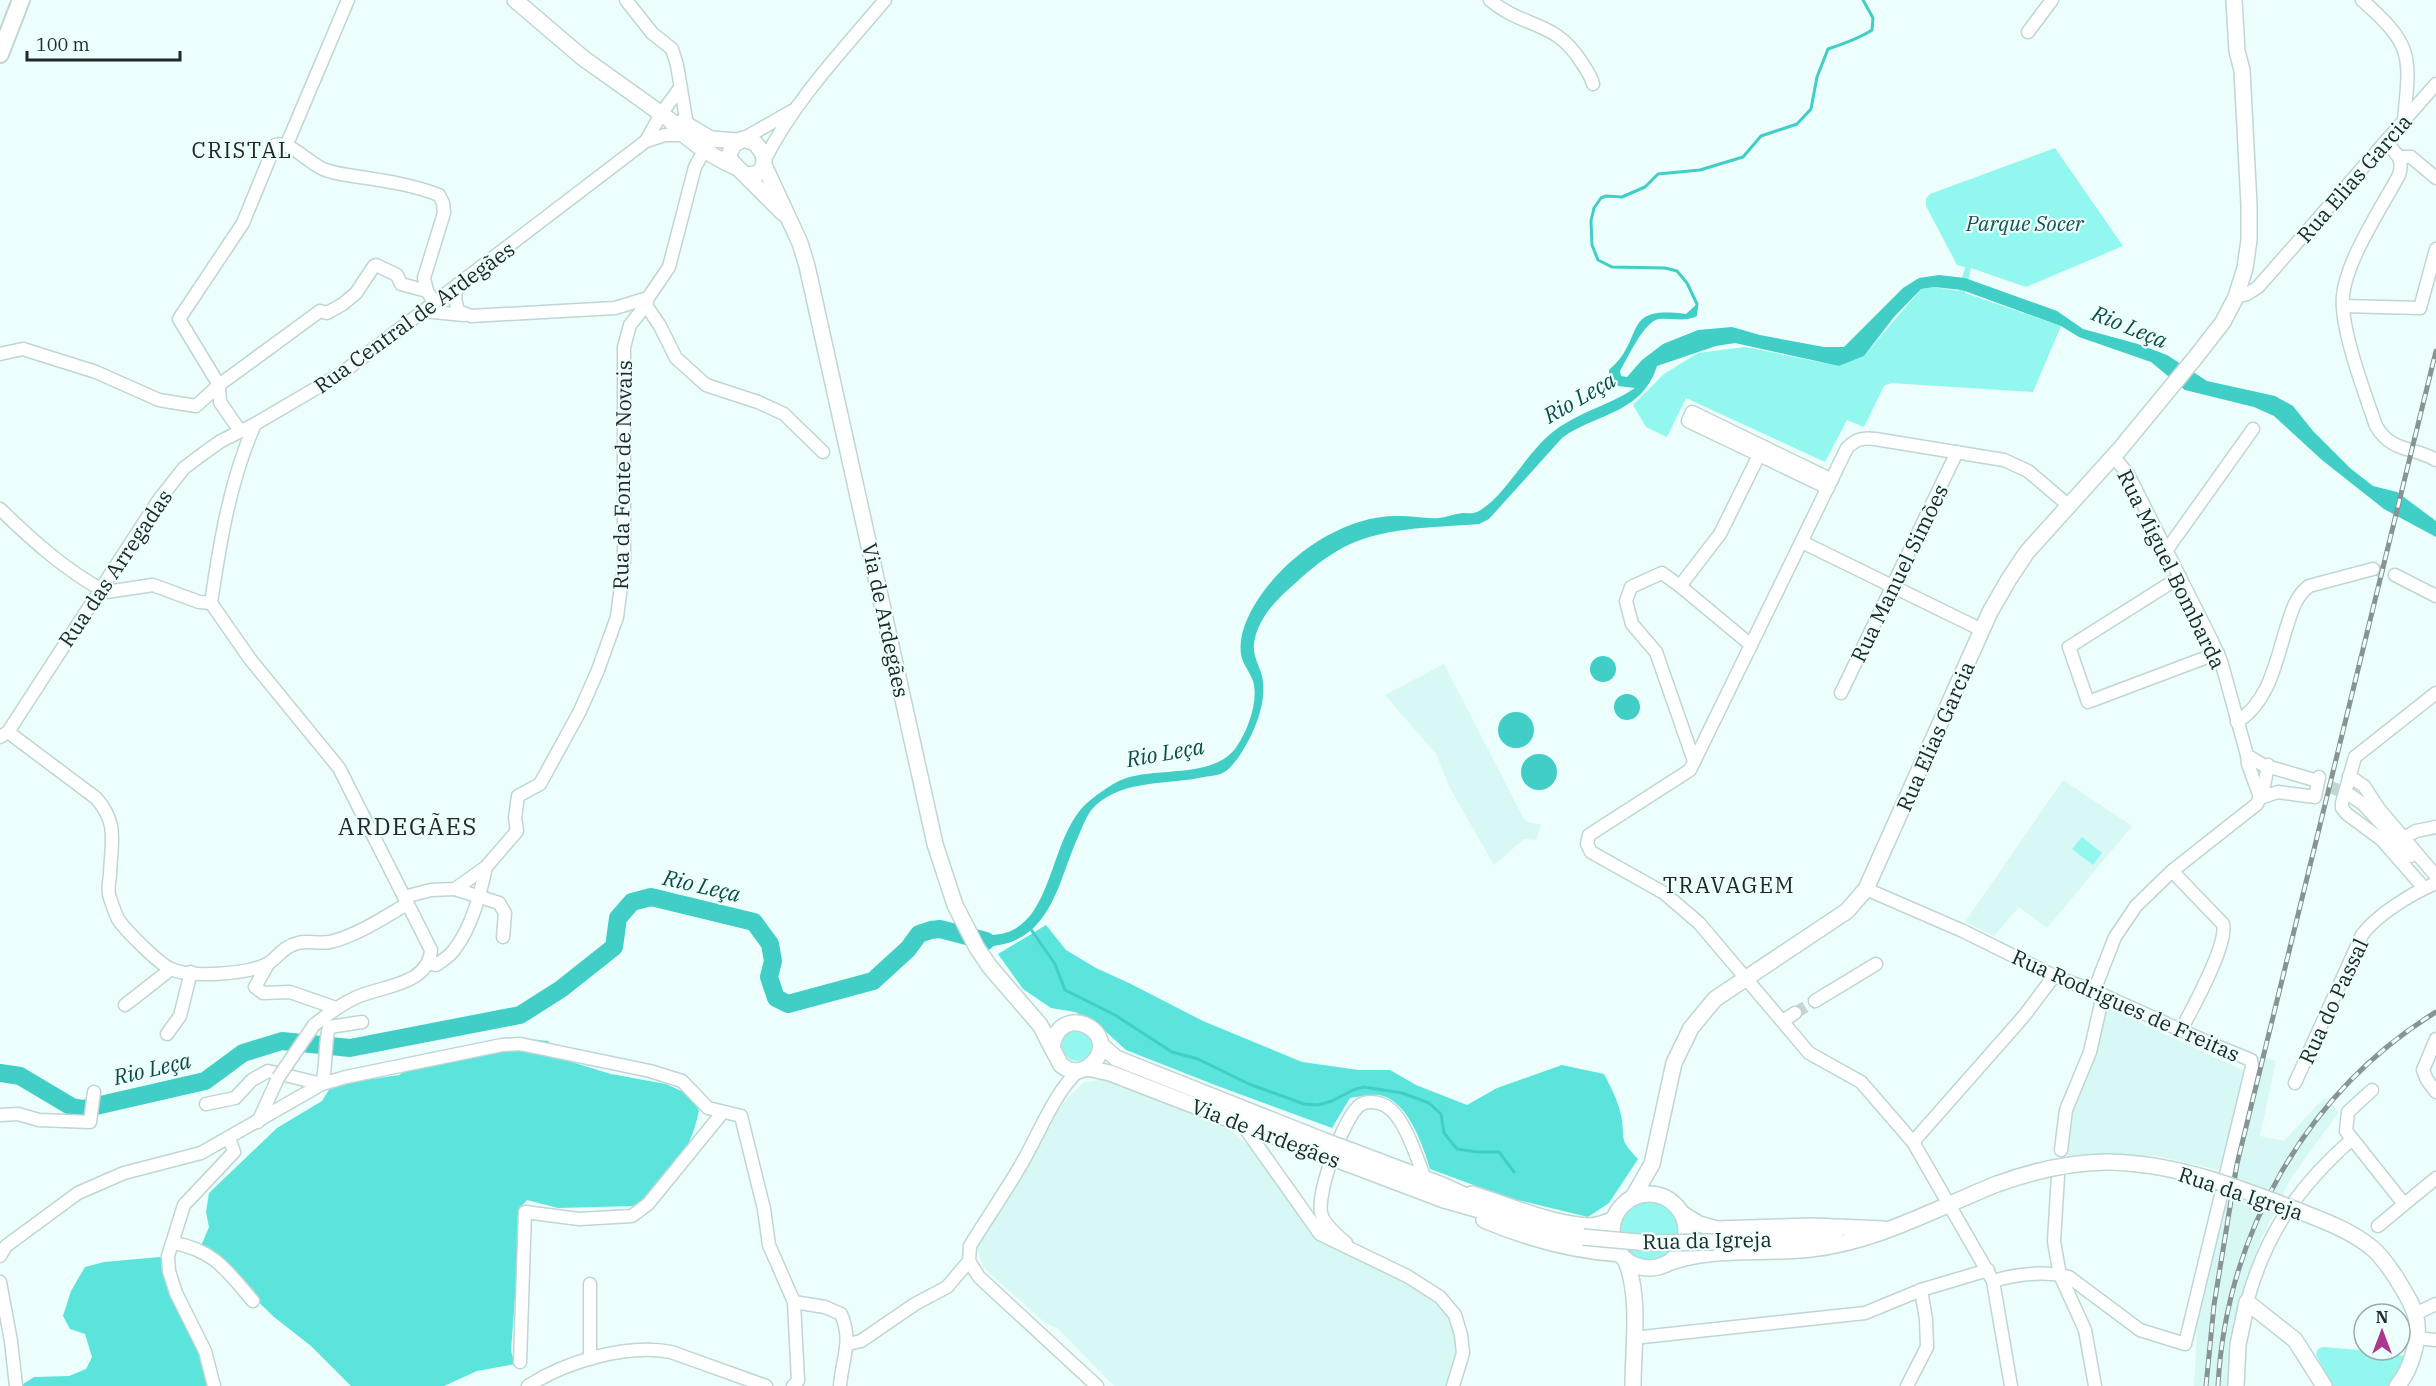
<svg xmlns="http://www.w3.org/2000/svg" width="2436" height="1386" font-family="'IBM Plex Serif',serif">
<style>
.built{fill:#d7f8f5}
.green{fill:#92f7ef}
.forest{fill:#5be4db}
.water{fill:#40cec6}
.lines{fill:none;stroke-linecap:round;stroke-linejoin:round}
.stream{stroke:#40cec6;stroke-width:3}
.river{stroke:#40cec6;stroke-width:18}
.minor-tunnel{stroke:#c3d4d2;stroke-width:12;stroke-dasharray:12 6;stroke-linecap:butt}
.minor-casing{stroke:#bfd6d4;stroke-width:15}
.major-casing{stroke:#bfd6d4;stroke-width:18}
.highway-casing{stroke:#bfd6d4;stroke-width:20}
.minor{stroke:#fff;stroke-width:12}
.major{stroke:#fff;stroke-width:15}
.highway{stroke:#fff;stroke-width:16}
.rail-casing{stroke:#879493;stroke-width:5}
.rail{stroke:#ecfffd;stroke-width:3;stroke-dasharray:9;stroke-linecap:butt}
.minor-bridge-casing{stroke:#bfd6d4;stroke-width:15;stroke-linecap:butt}
.major-bridge-casing{stroke:#bfd6d4;stroke-width:18;stroke-linecap:butt}
.minor-bridge{stroke:#fff;stroke-width:12}
.major-bridge{stroke:#fff;stroke-width:15}
.labels{text-anchor:middle;dominant-baseline:central;stroke-width:4.5;stroke-linejoin:round;paint-order:stroke}
.street-label{font-size:21px;fill:#212928;stroke:#ecfffd}
.park-label{font-size:21px;font-style:italic;fill:#195350;stroke:#ecfffd}
.neighbourhood-label{font-size:22px;letter-spacing:1.5px;fill:#212928;stroke:#ecfffd}
.water-label{font-size:22px;font-style:italic;fill:#0d4b47;stroke:#ecfffd}
.quarter-label{font-size:24px;letter-spacing:1.5px;fill:#212928;stroke:#ecfffd}
</style>
<rect width="100%" height="100%" fill="#ecfffd"/>
<g class="built">
<path d="M1444,664L1525,821L1541,825L1536,840L1524,839L1494,865L1450,788L1436,754L1385,695Z"/>
<path d="M2063,780L2132,826L2047,928L2019,907L1994,936L1965,922Z"/>
<path d="M2103,1006L2245,1071L2223,1171L2157,1156L2068,1157L2067,1129L2090,1062Z"/>
<path d="M2258,1056L2276,1061L2260,1136L2284,1141L2325,1097L2339,1112L2291,1178L2261,1239L2242,1295L2230,1355L2231,1386H2194L2197,1336L2192,1326Z"/>
<path d="M1108,1079L1229,1129L1248,1145L1316,1237L1429,1295L1447,1312L1456,1336V1365L1446,1386H1114L1058,1329L1045,1323L984,1268L977,1249L1051,1121L1068,1097L1085,1082Z"/>
</g>
<g class="green">
<path d="M2055,148L2123,246L2026,287L1971,268L1965,293L2061,326L2033,392L1891,383L1884,386L1864,427L1847,420L1825,462L1686,398L1667,437L1646,427L1633,405L1664,374L1698,353L1745,347L1839,366L1864,356L1921,289L1934,287L1959,291L1965,267L1957,265L1926,206V199L1930,194Z"/>
<path d="M2082,837L2102,853L2093,865L2072,849Z"/>
<circle cx="1077" cy="1046" r="15"/>
<circle cx="1649" cy="1230" r="30"/>
<path d="M2323,1347L2372,1351L2374,1353L2407,1356L2390,1386H2333L2316,1355L2318,1349Z"/>
</g>
<g class="forest">
<path d="M1046,925L1066,950L1096,968L1129,983L1203,1021L1302,1062L1359,1070H1390L1416,1085L1467,1105L1497,1088L1562,1065L1604,1074C1611,1087 1618,1101 1621,1115C1626,1140 1617,1137 1638,1159L1609,1203L1588,1217L1509,1198L1430,1169C1423,1145 1407,1099 1379,1095C1370,1094 1359,1097 1350,1098L1332,1128L1215,1085L1126,1050L1094,1021L1075,1012L1051,1008L1023,989L998,954Z"/>
<path d="M511,1037L548,1041L565,1060L611,1074L666,1084L692,1096L699,1111C689,1156 670,1176 636,1206L558,1208L527,1200L519,1209L518,1258L511,1351L515,1364L477,1371L444,1386H351L311,1346L274,1317L201,1246L209,1227L206,1212L209,1193L277,1128L322,1101L332,1085L399,1075L416,1064L493,1045Z"/>
<path d="M159,1257L172,1260L186,1319L216,1386H20L34,1377L69,1376L86,1369L92,1357L85,1334L70,1329L63,1316L71,1291L85,1267L104,1262Z"/>
</g>
<g class="water">
<path d="M1939,275L1965,278L2057,311L2083,329L2138,344L2167,355L2207,381L2275,396L2293,406L2313,431L2350,468L2373,486L2397,492L2436,521V537L2384,509L2322,460L2274,416L2254,407L2185,390L2151,362L2079,337L2061,326L1962,290L1934,287L1921,289L1894,317L1864,356L1839,366L1735,343L1716,346L1657,366C1642,414 1596,413 1562,438L1489,519L1479,524C1432,528 1379,526 1337,551C1320,561 1305,574 1291,587C1274,602 1258,619 1254,643C1252,658 1262,668 1263,682C1266,707 1252,738 1238,758C1235,762 1230,768 1226,771C1221,775 1211,776 1204,777C1169,785 1125,779 1096,805C1087,813 1083,826 1078,837C1060,876 1053,932 1004,944C996,946 986,947 977,948L969,932C1057,954 1042,844 1087,803C1095,796 1109,786 1119,781C1153,765 1214,781 1237,746C1248,730 1259,700 1253,681C1250,672 1242,663 1241,654C1238,633 1250,611 1261,595C1290,553 1347,514 1400,516C1412,516 1426,519 1439,518C1447,517 1454,514 1463,513C1468,513 1472,514 1477,512C1505,498 1526,452 1554,431C1579,412 1610,405 1635,388L1618,386L1609,374V370C1647,338 1619,305 1686,314L1697,304V316C1685,322 1672,318 1659,319C1644,321 1628,358 1620,371L1621,376L1627,377L1642,360L1663,344L1698,330L1732,327L1760,335L1824,347H1844L1903,288L1919,278Z"/>
<circle cx="1603" cy="669" r="13"/>
<circle cx="1627" cy="707" r="13"/>
<circle cx="1516" cy="730" r="18"/>
<circle cx="1539" cy="772" r="18"/>
</g>
<g class="lines">
<g class="stream">
<path d="M1696,311L1697,304L1687,283L1677,271L1665,268L1612,267L1598,260L1592,245L1591,221L1594,208L1601,198L1606,196L1622,197L1645,187L1658,174L1700,170L1743,157L1761,136L1797,124L1811,109L1817,77L1828,49C1843,44 1860,38 1872,30L1873,18L1863,0"/>
<path d="M1030,928L1055,964L1065,990L1115,1015L1172,1052L1198,1059L1249,1084L1304,1104L1318,1105L1332,1101L1353,1090L1364,1087L1402,1093L1429,1103L1441,1114L1444,1133L1457,1149L1477,1152H1499L1514,1172"/>
</g>
<path class="river" d="M0,1073L20,1076L72,1107L83,1109L205,1081L243,1053L282,1041L350,1048L520,1015L561,989L614,947L618,918L632,902L651,897L754,922L770,944L773,961L769,977L776,998L788,1004L873,981L908,949L919,934L931,930L940,929L986,941"/>
<g class="minor-tunnel">
<path d="M2373,569L2395,575"/>
<path d="M2311,779L2350,795"/>
<path d="M1795,1013L1815,1001"/>
</g>
<g class="minor-casing">
<g id="minor">
<path d="M626,0L652,33L672,49L677,65L687,125"/>
<path d="M1490,0C1524,29 1555,19 1582,63C1586,69 1591,76 1593,84"/>
<path d="M2362,0C2412,45 2411,53 2404,119"/>
<path d="M2028,32L2052,0"/>
<path d="M743,139L792,111"/>
<path d="M646,141L661,114L680,88"/>
<path d="M2386,143C2397,154 2404,159 2399,175C2382,207 2346,260 2343,296C2340,329 2365,393 2376,426C2392,453 2412,446 2436,460"/>
<path d="M287,144L348,0"/>
<path d="M2400,157H2411L2436,178"/>
<path d="M765,159C795,100 843,50 885,0"/>
<path d="M457,285L455,299L458,311L471,316L615,308L648,298L669,267L695,167L705,149"/>
<path d="M2236,297L2247,294L2258,287L2436,84"/>
<path d="M646,305L660,326L676,358L706,385L758,402L784,414L823,452"/>
<path d="M2343,306L2420,308L2436,249"/>
<path d="M423,311L464,315"/>
<path d="M0,354L23,349L96,372L159,400L196,406L219,385L320,311L327,313L343,304L356,293L374,266L376,265L397,275L401,284L427,291"/>
<path d="M255,424C230,480 220,542 211,603L250,659L339,768L431,950C429,985 381,986 357,997C341,1004 328,1014 314,1025"/>
<path d="M240,431L220,402L219,385L179,319L243,223L275,145C289,140 309,163 323,169C335,174 348,175 360,177C387,181 413,185 439,195L443,203L444,213L424,278L427,291L434,302"/>
<path d="M2113,456L2128,474L2212,641L2221,661L2247,755L2263,765L2311,779"/>
<path d="M1828,488L1688,421L1692,412L1832,480"/>
<path d="M0,509C32,540 66,571 106,592L153,585L199,602L211,603"/>
<path d="M1802,542L1982,630"/>
<path d="M2166,551L2253,429"/>
<path d="M2395,575L2436,596"/>
<path d="M2180,577L2069,647L2088,702L2218,653"/>
<path d="M1680,586L1751,645L1690,770L1589,835L1587,844L1591,852L1664,893L1699,923L1809,1053L1861,1082L1913,1142L1993,1281L2011,1386"/>
<path d="M1751,645L1847,448C1855,440 1862,437 1875,439L2004,460L2028,471L2068,505"/>
<path d="M1841,693L1957,452"/>
<path d="M2237,722C2270,701 2276,660 2287,626C2292,610 2296,596 2309,586L2373,569"/>
<path d="M8,732L96,798C119,824 111,842 110,875C109,882 107,891 110,898C112,904 115,913 118,919C125,930 159,964 171,969C190,978 246,974 265,965C276,961 281,947 298,943C307,940 319,944 330,942C358,935 383,918 407,904"/>
<path d="M0,737L8,732L158,501L184,468L204,453L221,441L255,424L342,373L646,141L665,135H685"/>
<path d="M2247,755L2248,764L2260,797"/>
<path d="M1694,761L1656,652L1632,624L1626,601L1631,587L1662,573L1680,586L1720,534L1759,455"/>
<path d="M2349,776L2364,786L2379,809L2436,876"/>
<path d="M2350,795L2363,804L2411,856"/>
<path d="M2260,798L2278,792L2315,797L2319,777"/>
<path d="M2405,837L2416,831L2436,827"/>
<path d="M2172,871L2223,924C2228,945 2192,1009 2181,1030"/>
<path d="M2424,888L2382,840L2347,814L2342,808V803L2355,757L2436,693"/>
<path d="M455,889L499,903L505,913L503,937"/>
<path d="M1866,889L1963,931L2054,976L2094,991L2212,1044L2251,1060L2252,1067L2185,1344L2140,1330L2069,1277C2045,1271 2017,1274 1993,1281"/>
<path d="M404,897L431,890L455,889L486,867L517,831L515,818L518,796L540,784L580,711L598,670L617,617L624,562V347L630,325L646,305L648,298"/>
<path d="M428,963L436,965C442,961 450,956 454,950C472,927 480,895 486,867"/>
<path d="M268,964L255,987L263,993L290,992L336,1008"/>
<path d="M2094,991L2115,937L2136,906L2172,871L2257,804L2264,786L2268,765"/>
<path d="M1815,1001L1876,964"/>
<path d="M125,1005L171,969"/>
<path d="M1783,1021L1795,1013"/>
<path d="M167,1034L180,1016L191,972"/>
<path d="M2436,1039L2423,1070L2427,1080L2436,1092"/>
<path d="M2295,1083L2362,935C2377,914 2413,893 2436,883"/>
<path d="M2372,1090L2348,1112L2346,1131L2404,1204"/>
<path d="M206,1104L235,1098L252,1080L268,1071L322,1084C327,1065 324,1046 329,1027L362,1022"/>
<path d="M0,1115L18,1114L39,1120L90,1122L94,1092"/>
<path d="M258,1122L278,1078"/>
<path d="M1242,1124L1320,1234L1407,1276L1440,1297L1455,1315L1461,1335L1463,1353L1453,1386"/>
<path d="M1913,1142L2024,1016L2054,976"/>
<path d="M2061,1150L2066,1110L2090,1052L2103,995"/>
<path d="M2058,1176L2054,1241L2056,1253L2060,1275L2085,1330L2095,1386"/>
<path d="M2378,1226L2436,1178"/>
<path d="M174,1243C214,1250 228,1272 253,1301"/>
<path d="M1346,1243C1339,1237 1325,1225 1322,1216C1314,1198 1344,1116 1360,1105C1367,1100 1379,1102 1386,1106C1405,1117 1417,1159 1425,1179"/>
<path d="M0,1256L6,1246L78,1193L124,1173L201,1153L322,1084L346,1077L502,1045L520,1044L650,1071L682,1081L708,1108L741,1116L764,1209L769,1245L794,1302L798,1381L793,1386"/>
<path d="M969,1261L979,1277L1097,1386"/>
<path d="M0,1282L11,1341L16,1386"/>
<path d="M590,1284V1359"/>
<path d="M794,1302L825,1307L841,1314C853,1342 842,1358 840,1386"/>
<path d="M2247,1302C2266,1233 2298,1187 2351,1140"/>
<path d="M2415,1314L2436,1304"/>
<path d="M1633,1338L1865,1313L1921,1290L1988,1270"/>
<path d="M2415,1338L2436,1340"/>
<path d="M848,1344L861,1341L915,1304L947,1287L969,1261L970,1246C987,1218 1006,1191 1022,1163C1040,1132 1053,1095 1078,1071"/>
<path d="M520,1362L525,1212L579,1219L632,1216L648,1204L723,1112"/>
<path d="M214,1386L205,1351L176,1293L169,1271L168,1256L184,1205L234,1152L229,1138"/>
<path d="M528,1386C565,1362 627,1343 671,1352L766,1386"/>
<path d="M1907,1386L1927,1347L1926,1319L1921,1290"/>
</g>
</g>
<g class="major-casing">
<g id="major">
<path d="M515,0L583,58L670,120C686,140 712,156 735,167"/>
<path d="M682,122L711,139L738,141"/>
<path d="M764,165L800,243L807,266L935,844L955,905L977,948L990,967L1040,1025L1061,1065L1069,1070L1078,1071L1087,1068L1110,1073L1320,1154"/>
<path d="M745,175L757,174C769,163 764,153 755,143L743,139L733,145L729,156L731,161L783,213"/>
<path d="M1101,1045L1116,1058L1325,1141"/>
<path d="M1052,1048C1059,996 1130,1036 1087,1068"/>
<path d="M1352,1151L1442,1185L1480,1202"/>
<path d="M1346,1163L1444,1200L1529,1224L1583,1237"/>
<circle cx="1649" cy="1231" r="37"/>
<path d="M1472,1194C1509,1205 1548,1223 1587,1226C1597,1226 1605,1223 1614,1219"/>
<path d="M1633,1197L1652,1164L1674,1063L1691,1028L1715,999L1847,911L1866,889L1990,612L2009,579L2027,552L2120,449L2195,358L2223,322L2236,297L2245,268L2249,240V205L2242,70L2237,51L2234,0"/>
<path d="M1683,1214L1699,1224L1717,1229L1812,1226L1883,1229"/>
<path d="M1484,1220C1529,1239 1572,1251 1621,1254"/>
<path d="M1714,1242L1835,1236"/>
<path d="M1625,1259C1641,1295 1633,1347 1633,1386"/>
<path d="M1666,1264C1712,1246 1763,1255 1811,1249C1876,1242 1937,1208 1997,1184"/>
<path d="M2395,1276C2402,1288 2411,1300 2415,1314C2422,1334 2411,1371 2397,1386"/>
<path d="M2236,1386L2238,1345L2247,1302L2295,1340L2324,1386"/>
</g>
</g>
<g class="highway-casing">
<path id="highway" d="M0,54L21,0"/>
</g>
<use href="#minor" class="minor"/>
<use href="#major" class="major"/>
<use href="#highway" class="highway"/>
<g class="rail-casing">
<g id="rail">
<path d="M2206,1386L2214,1305L2237,1164L2436,351"/>
<path d="M2218,1386C2226,1235 2306,1092 2436,1012"/>
</g>
</g>
<use href="#rail" class="rail"/>
<g class="minor-bridge-casing">
<path id="minor-bridge" d="M278,1078L314,1025"/>
</g>
<g class="major-bridge-casing">
<g id="major-bridge">
<path d="M1325,1141L1352,1151"/>
<path d="M1320,1154L1346,1163"/>
<path d="M1997,1184C2033,1171 2069,1162 2108,1162C2174,1163 2234,1186 2294,1209C2321,1220 2349,1229 2372,1248C2381,1255 2388,1266 2395,1276"/>
<path d="M1583,1237L1648,1243L1714,1242"/>
</g>
</g>
<use href="#minor-bridge" class="minor-bridge"/>
<use href="#major-bridge" class="major-bridge"/>
</g>
<g class="labels">
<g class="street-label">
<text transform="translate(2354 178) rotate(-49)">Rua Elias Garcia</text>
<text transform="translate(414 317) rotate(-36)">Rua Central de Ardegães</text>
<text transform="translate(622 475) rotate(-89)">Rua da Fonte de Novais</text>
<text transform="translate(115 568) rotate(-56)">Rua das Arregadas</text>
<text transform="translate(2172 569) rotate(64)">Rua Miguel Bombarda</text>
<text transform="translate(1899 573) rotate(-64)">Rua Manuel Simões</text>
<text transform="translate(886 620) rotate(78)">Via de Ardegães</text>
<text transform="translate(1935 736) rotate(-66)">Rua Elias Garcia</text>
<text transform="translate(2333 1001) rotate(-65)">Rua do Passal</text>
<text transform="translate(2126 1005) rotate(24)">Rua Rodrigues de Freitas</text>
<text transform="translate(1266 1133) rotate(21)">Via de Ardegães</text>
<text transform="translate(2241 1193) rotate(18)">Rua da Igreja</text>
<text transform="translate(1707 1240) rotate(-1)">Rua da Igreja</text>
</g>
<g class="park-label">
<text x="2025" y="223">Parque Socer</text>
</g>
<g class="neighbourhood-label">
<text x="242" y="149">CRISTAL</text>
<text x="1729" y="884">TRAVAGEM</text>
</g>
<g class="water-label">
<text transform="translate(2130 326) rotate(22)">Rio Leça</text>
<text transform="translate(1579 397) rotate(-30)">Rio Leça</text>
<text transform="translate(1165 752) rotate(-10)">Rio Leça</text>
<text transform="translate(702 885) rotate(13)">Rio Leça</text>
<text transform="translate(152 1068) rotate(-13)">Rio Leça</text>
</g>
<g class="quarter-label">
<text x="408" y="826">ARDEGÃES</text>
</g>
</g>
<g transform="translate(2382 1332)"><circle r="28" fill="#ecfffd" stroke="#9ba9a8" stroke-width="1.5"/>
<path d="M0-4.5L10 22L0 15L-10 22Z" fill="#ac378f"/>
<text y="-9" font-size="16" font-weight="bold" text-anchor="middle" fill="#212928">N</text>
</g>
<path d="M27 51v9h153v-9" fill="none" stroke="#212928" stroke-width="3"/>
<text x="36" y="51" font-size="18" fill="#212928" stroke="#ecfffd" stroke-width="4.5" paint-order="stroke">100 m</text>
</svg>
